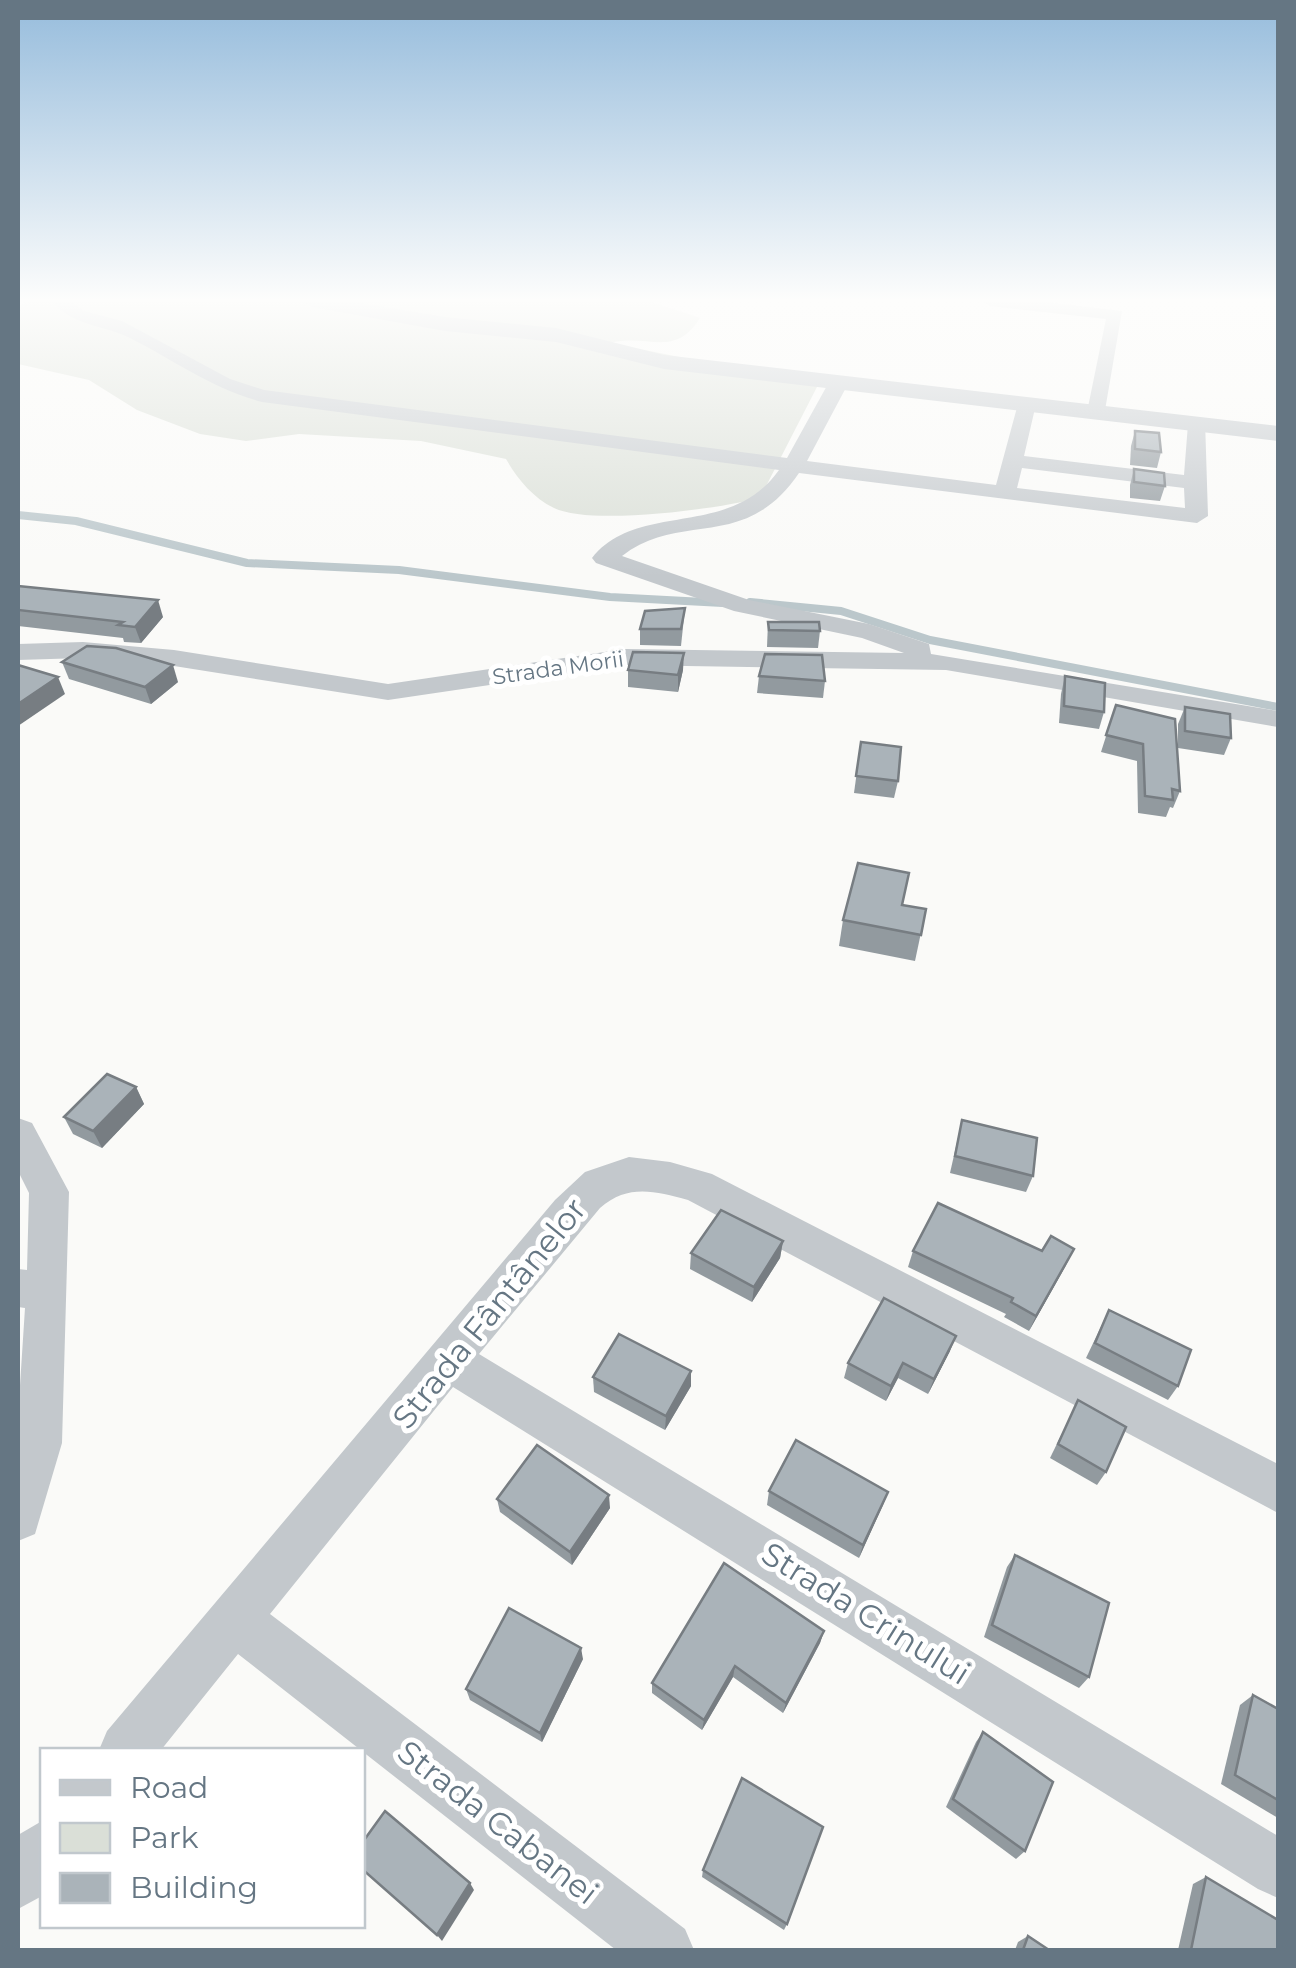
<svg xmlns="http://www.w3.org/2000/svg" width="1296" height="1968" font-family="Montserrat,sans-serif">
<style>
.green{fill:#dadfd7}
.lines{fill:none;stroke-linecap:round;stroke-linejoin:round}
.stream{stroke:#bbc7cb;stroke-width:8}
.minor{fill:#c3c8cc;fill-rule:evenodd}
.tertiary{fill:#c3c8cc;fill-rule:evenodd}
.wall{fill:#929a9f}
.shaded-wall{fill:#777d82}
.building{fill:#aab3b9;stroke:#777d82;stroke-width:2.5}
.labels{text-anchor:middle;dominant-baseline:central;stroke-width:10;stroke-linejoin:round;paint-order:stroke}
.far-street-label{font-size:22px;fill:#657683;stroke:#fff}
.near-street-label{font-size:32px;fill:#657683;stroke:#fff}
</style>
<rect width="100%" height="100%" fill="#fafaf8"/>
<path class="green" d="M30,301H649L700,318C674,359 649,333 610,343L818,385L760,498C718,509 591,526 554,508C532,497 517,478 506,459L421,441L299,434L246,441L200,434L137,410L89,380L18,364V306Z"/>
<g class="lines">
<g class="stream">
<path d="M18,515L76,521L247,563L399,570L610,597L723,603"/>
<path d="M750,602L841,611L930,640L1278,707"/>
</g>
<g class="minor">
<path d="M52,301H70L84,311L122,321L230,379L264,390L787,458L829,382L839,376L849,382L807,461L996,485L1019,400L1036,404L1024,456L1184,475L1188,424L1205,420L1208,516L1197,523L799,473C745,553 681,510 622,556L749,600L869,624L929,644L931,654L1278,711V727L946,670L625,665L388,700L174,666L83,658L18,660V644L83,642L174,650L388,684L625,649L904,653L862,638L734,611L596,563L592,558C638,500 730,540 779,470L262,402C212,389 174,360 128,337C103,325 70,325 52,301ZM1022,468L1184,488L1185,508L1017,488Z"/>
<path d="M981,301H1038L1122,311L1104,416L1087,412L1106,319L990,306Z"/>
<path d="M18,1118L32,1123L69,1192L62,1443L35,1534L18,1541V1416L25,1308L18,1307V1269L27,1270L29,1193L18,1171Z"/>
<path d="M629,1157L670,1162L712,1174L1278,1464V1513L688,1200C654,1191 628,1184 600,1208L479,1354L1278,1836V1898L1258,1889L453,1387L270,1614L685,1929L694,1950H616L238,1654L161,1750H99L107,1731L555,1200L585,1172Z"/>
<path d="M42,1821V1896L18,1909V1835Z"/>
</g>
<path class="tertiary" d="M302,301H349L445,317L556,328L664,355L1278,426V441L664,369L556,342L445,331L312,307Z"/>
</g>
<g class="wall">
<path d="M1135,431L1161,452L1157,468L1130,465L1131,446Z"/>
<path d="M1134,469L1165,486L1160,501L1130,498V485Z"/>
<path d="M18,586L163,617L141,643L124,642L123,638L18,626Z"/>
<path d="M685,608L681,646L640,645V629Z"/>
<path d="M768,622L820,631L818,648L767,647Z"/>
<path d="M62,662L178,682L151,704L69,679Z"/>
<path d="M628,670H683L678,692L628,687Z"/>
<path d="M759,676L825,681L823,698L757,693Z"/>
<path d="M1065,676L1104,712L1099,729L1059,723L1061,694Z"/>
<path d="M1116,705L1180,791L1173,808L1170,807L1166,817L1138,813L1137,761L1101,752Z"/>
<path d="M1185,707L1231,738L1224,755L1178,748V724Z"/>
<path d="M861,742L898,781L894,798L854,793Z"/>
<path d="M903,905L926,909L915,961L839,946L843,920Z"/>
<path d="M136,1087L144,1104L102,1148L73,1134L64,1117Z"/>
<path d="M962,1120L1033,1176L1026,1192L950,1173Z"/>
<path d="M783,1241L780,1258L752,1302L690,1269L691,1253Z"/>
<path d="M913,1251H1042L1066,1265L1029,1331L1004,1317L1006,1314L908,1267Z"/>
<path d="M1109,1310L1178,1386L1168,1400L1086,1358Z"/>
<path d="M950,1351L928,1394L898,1378L886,1401L844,1378L848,1363Z"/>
<path d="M691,1371V1386L665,1430L594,1392L593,1377Z"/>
<path d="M1078,1401L1106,1472L1097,1485L1050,1458Z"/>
<path d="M769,1491L888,1492L859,1558L767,1505Z"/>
<path d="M497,1499L610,1508L572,1565L500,1512Z"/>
<path d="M1015,1555L1089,1677L1079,1688L984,1637L1007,1567Z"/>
<path d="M824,1631L820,1643L783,1713L733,1677L702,1730L652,1693V1683Z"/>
<path d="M583,1659L542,1742L470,1700L466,1689Z"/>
<path d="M1253,1695L1278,1709V1818L1221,1784L1240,1705Z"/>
<path d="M983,1732L1025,1851L1016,1859L946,1807L976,1742Z"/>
<path d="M703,1870L787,1924L784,1930L702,1877Z"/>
<path d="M1206,1877L1278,1950H1178L1193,1884Z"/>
<path d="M1028,1936L1049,1950H1015L1018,1942Z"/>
</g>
<g class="shaded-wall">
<path d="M158,600L163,617L141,643L135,627Z"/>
<path d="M684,653L683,670L678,692V675Z"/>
<path d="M173,665L178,682L151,704L145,687Z"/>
<path d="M58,677L65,694L18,726V704Z"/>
<path d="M136,1087L144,1104L102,1148L93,1131Z"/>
<path d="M783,1241L780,1258L752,1302L754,1287Z"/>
<path d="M1074,1249L1066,1265L1029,1331L1036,1316Z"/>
<path d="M956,1336L950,1351L928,1394L934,1379Z"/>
<path d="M903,1363L898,1378L886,1401L891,1386Z"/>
<path d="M691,1371V1386L665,1430L666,1416Z"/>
<path d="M888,1492L883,1505L859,1558L863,1545Z"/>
<path d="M609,1495L610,1508L572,1565L570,1552Z"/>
<path d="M824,1631L820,1643L783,1713L786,1703Z"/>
<path d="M581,1648L583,1659L542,1742L540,1733Z"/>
<path d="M735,1666L733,1677L702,1730L704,1720Z"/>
<path d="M470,1883L474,1890L442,1941L437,1935Z"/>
</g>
<g class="building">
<path d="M1135,431L1159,433L1161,452L1135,449Z"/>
<path d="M1134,469L1164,473L1165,486L1134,482Z"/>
<path d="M18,586L158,600L135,627L118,625L123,622L18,610Z"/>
<path d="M685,608L681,629H640L645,611Z"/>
<path d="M768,622H819L820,631L769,630Z"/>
<path d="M87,646L116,648L173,665L145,687L62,662Z"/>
<path d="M633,652L684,653L678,675L628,670Z"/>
<path d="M765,654L822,655L825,681L759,676Z"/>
<path d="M18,665L58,677L18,704Z"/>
<path d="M1065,676L1105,683L1104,712L1064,706Z"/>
<path d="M1116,705L1175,719L1180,791L1172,789L1173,800L1145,796L1143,744L1106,735Z"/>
<path d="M1185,707L1230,714L1231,738L1185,731Z"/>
<path d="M861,742L901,747L898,781L856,776Z"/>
<path d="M858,863L909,873L902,905L926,909L921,935L843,920Z"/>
<path d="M107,1074L136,1087L93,1131L64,1117Z"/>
<path d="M962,1120L1037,1138L1033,1176L955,1156Z"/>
<path d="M938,1203L1042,1251L1051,1236L1074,1249L1036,1316L1011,1302L1013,1298L913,1251Z"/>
<path d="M721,1210L783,1241L754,1287L691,1253Z"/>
<path d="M884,1298L956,1336L934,1379L903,1363L891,1386L848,1363Z"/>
<path d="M1109,1310L1191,1350L1178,1386L1095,1343Z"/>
<path d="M619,1334L691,1371L666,1416L593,1377Z"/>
<path d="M1078,1400L1126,1427L1106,1472L1058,1444Z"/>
<path d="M796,1440L888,1492L863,1545L769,1491Z"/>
<path d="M537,1445L609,1495L570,1552L497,1499Z"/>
<path d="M1015,1555L1109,1603L1089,1677L992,1625Z"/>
<path d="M724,1563L824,1631L786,1703L735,1666L704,1720L652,1683Z"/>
<path d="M509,1608L581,1648L540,1733L466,1689Z"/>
<path d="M1253,1695L1278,1709V1800L1235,1775Z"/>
<path d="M983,1732L1053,1782L1025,1851L953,1799Z"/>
<path d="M742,1778L823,1827L787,1924L703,1870Z"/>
<path d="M385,1811L470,1883L437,1935L362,1869V1843Z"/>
<path d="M1206,1877L1278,1920V1950H1191Z"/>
<path d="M1028,1936L1049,1950H1023Z"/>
</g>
<linearGradient id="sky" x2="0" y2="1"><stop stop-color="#96bcdc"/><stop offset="0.52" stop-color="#fdfdfc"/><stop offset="1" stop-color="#fdfdfc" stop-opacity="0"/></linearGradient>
<rect width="1296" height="577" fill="url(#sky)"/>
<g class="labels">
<g class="far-street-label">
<text transform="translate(558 668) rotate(-8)">Strada Morii</text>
</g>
<g class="near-street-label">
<text transform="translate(489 1313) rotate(-51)">Strada Fântânelor</text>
<text transform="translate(866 1613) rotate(32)">Strada Crinului</text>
<text transform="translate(498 1822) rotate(38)">Strada Cabanei</text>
</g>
</g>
<rect width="1296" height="1968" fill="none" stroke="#657683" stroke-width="40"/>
<rect x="40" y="1748" width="325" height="180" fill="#ffffff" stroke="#c1c8cd" stroke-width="2.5"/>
<rect x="60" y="1780" width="50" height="15" fill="#c3c8cc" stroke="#c1c8cd" stroke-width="2.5"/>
<text x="130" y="1798" font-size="30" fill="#657683">Road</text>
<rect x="60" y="1823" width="50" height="30" fill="#dadfd7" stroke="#c1c8cd" stroke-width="2.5"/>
<text x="130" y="1848" font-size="30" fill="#657683">Park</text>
<rect x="60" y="1873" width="50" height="30" fill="#aab3b9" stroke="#c1c8cd" stroke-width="2.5"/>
<text x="130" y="1898" font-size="30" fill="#657683">Building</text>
</svg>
